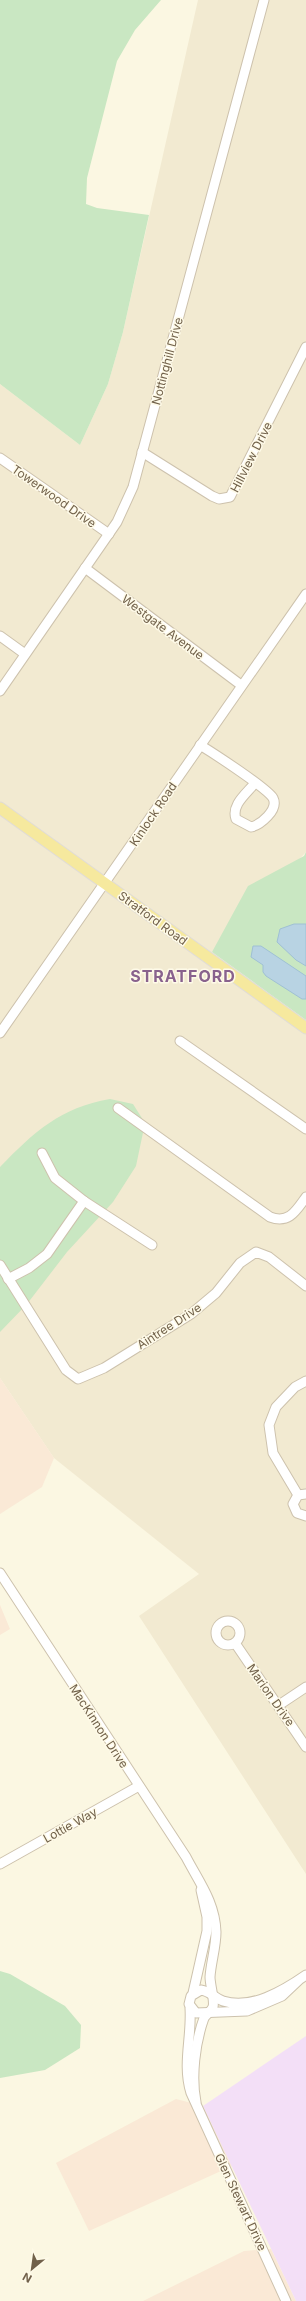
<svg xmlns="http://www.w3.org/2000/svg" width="306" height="2301" font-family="Inter,sans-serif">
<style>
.residential{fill:#f2ead1}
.commercial{fill:#fae9d6}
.education{fill:#f3dff7}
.green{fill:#c9e7c2}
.water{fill:#b8d3e3;stroke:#9fc0d4}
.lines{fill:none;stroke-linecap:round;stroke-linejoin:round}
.minor-casing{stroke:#cdc2ad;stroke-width:11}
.major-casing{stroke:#e0dcd7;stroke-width:13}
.minor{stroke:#fff;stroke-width:9}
.major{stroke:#f6e99e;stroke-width:11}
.labels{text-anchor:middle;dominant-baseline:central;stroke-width:3;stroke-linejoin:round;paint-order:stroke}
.street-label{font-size:12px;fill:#71614a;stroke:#fefae8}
.district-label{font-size:16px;font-weight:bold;letter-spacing:1px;fill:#89628d;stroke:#fefae8}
</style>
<rect width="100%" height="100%" fill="#fbf7e2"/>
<path class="residential" d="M198,0H306V852L212,952L306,1020V1874L139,1616L199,1574L54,1458L0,1378V384L80,445L108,384L123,332Z"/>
<g class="commercial">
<path d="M0,1378L54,1458L42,1487L0,1514Z"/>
<path d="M0,1605L10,1629L0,1635Z"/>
<path d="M176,2099L203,2106L232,2166L89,2231L56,2163Z"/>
<path d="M271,2249L296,2301H143L244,2251Z"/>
</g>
<path class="education" d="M306,2036V2301H296L203,2106Z"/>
<g class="green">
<path d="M0,0H161L135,30L117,61L87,178L86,204L97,208L149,215L123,332L108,384L80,445L0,384Z"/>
<path d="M306,852V1020L212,952L248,886L304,856Z"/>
<path d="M110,1099L133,1104L145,1123L136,1166L113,1202L67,1252L27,1304L0,1332V1167C35,1131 60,1108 110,1099Z"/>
<path d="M0,1971L10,1974L65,2006L81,2025L80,2048L45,2070L0,2078Z"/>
</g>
<g class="water">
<path d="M294,924H306V966L296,960L277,942L280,929Z"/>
<path d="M253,946H261L306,976V999H302L266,976L263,972V965L251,957Z"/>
</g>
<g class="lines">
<g class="minor-casing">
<g id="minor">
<path d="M142,452L212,496L219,499L230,497L306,347"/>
<path d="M0,458L109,534"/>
<path d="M85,568L241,685"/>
<path d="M0,636L25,654"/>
<path d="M0,691L117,522L133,487L264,0"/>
<path d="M200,745C213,753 267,788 273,798C279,810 260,825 251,827L236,819C231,805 246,794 255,783"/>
<path d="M0,1033L306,594"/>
<path d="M180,1041L306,1129"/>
<path d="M118,1108L270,1217C289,1224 296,1211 306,1197"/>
<path d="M42,1153L55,1178L84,1201L152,1245"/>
<path d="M0,1265L66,1370L78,1379L104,1368L191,1314L216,1293L240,1263L256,1252L269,1257L306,1286"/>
<path d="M8,1279L29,1268L47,1254L84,1201"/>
<path d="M306,1494L298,1495L293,1504L297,1513L306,1516"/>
<path d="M298,1495L273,1453L269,1425L276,1407L295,1387L306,1381"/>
<path d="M0,1573L186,1857C199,1882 215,1902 216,1932C216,1947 211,1962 210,1977C210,1985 215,2001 213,2007C211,2012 206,2014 204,2018C195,2043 191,2077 196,2102"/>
<circle cx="228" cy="1633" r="12"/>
<path d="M235,1643L306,1747"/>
<path d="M279,1705L306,1687"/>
<path d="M0,1864L139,1786"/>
<path d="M300,1979L282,1996L247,2011L196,2013L189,2004L191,1996L201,1990C210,1991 214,1998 223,2001C251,2010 283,1991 306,1975"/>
<path d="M193,1993L207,1931V1917L201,1890"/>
<path d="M190,2008C192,2037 182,2064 191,2093L286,2301"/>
</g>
</g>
<g class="major-casing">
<path id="major" d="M0,808L306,1028"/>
</g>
<use href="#minor" class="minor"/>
<use href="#major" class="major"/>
</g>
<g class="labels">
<g class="street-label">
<text transform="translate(167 361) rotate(-75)">Nottinghill Drive</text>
<text transform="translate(251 457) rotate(-63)">Hillview Drive</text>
<text transform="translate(54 496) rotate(35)">Towerwood Drive</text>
<text transform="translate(163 627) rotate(37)">Westgate Avenue</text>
<text transform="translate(153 814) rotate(-56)">Kinlock Road</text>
<text transform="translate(153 918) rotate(36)">Stratford Road</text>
<text transform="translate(169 1326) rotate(-33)">Aintree Drive</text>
<text transform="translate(271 1695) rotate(55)">Marion Drive</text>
<text transform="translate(99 1726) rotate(57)">MacKinnon Drive</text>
<text transform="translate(70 1825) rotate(-29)">Lottie Way</text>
<text transform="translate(241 2202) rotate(65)">Glen Stewart Drive</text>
</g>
<g class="district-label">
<text x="183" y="976">STRATFORD</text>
</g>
</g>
<g transform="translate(32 2269) rotate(209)" stroke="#fefae8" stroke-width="3" paint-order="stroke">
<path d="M0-3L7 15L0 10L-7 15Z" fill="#71614a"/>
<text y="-6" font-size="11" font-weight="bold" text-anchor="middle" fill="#71614a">N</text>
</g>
</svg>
